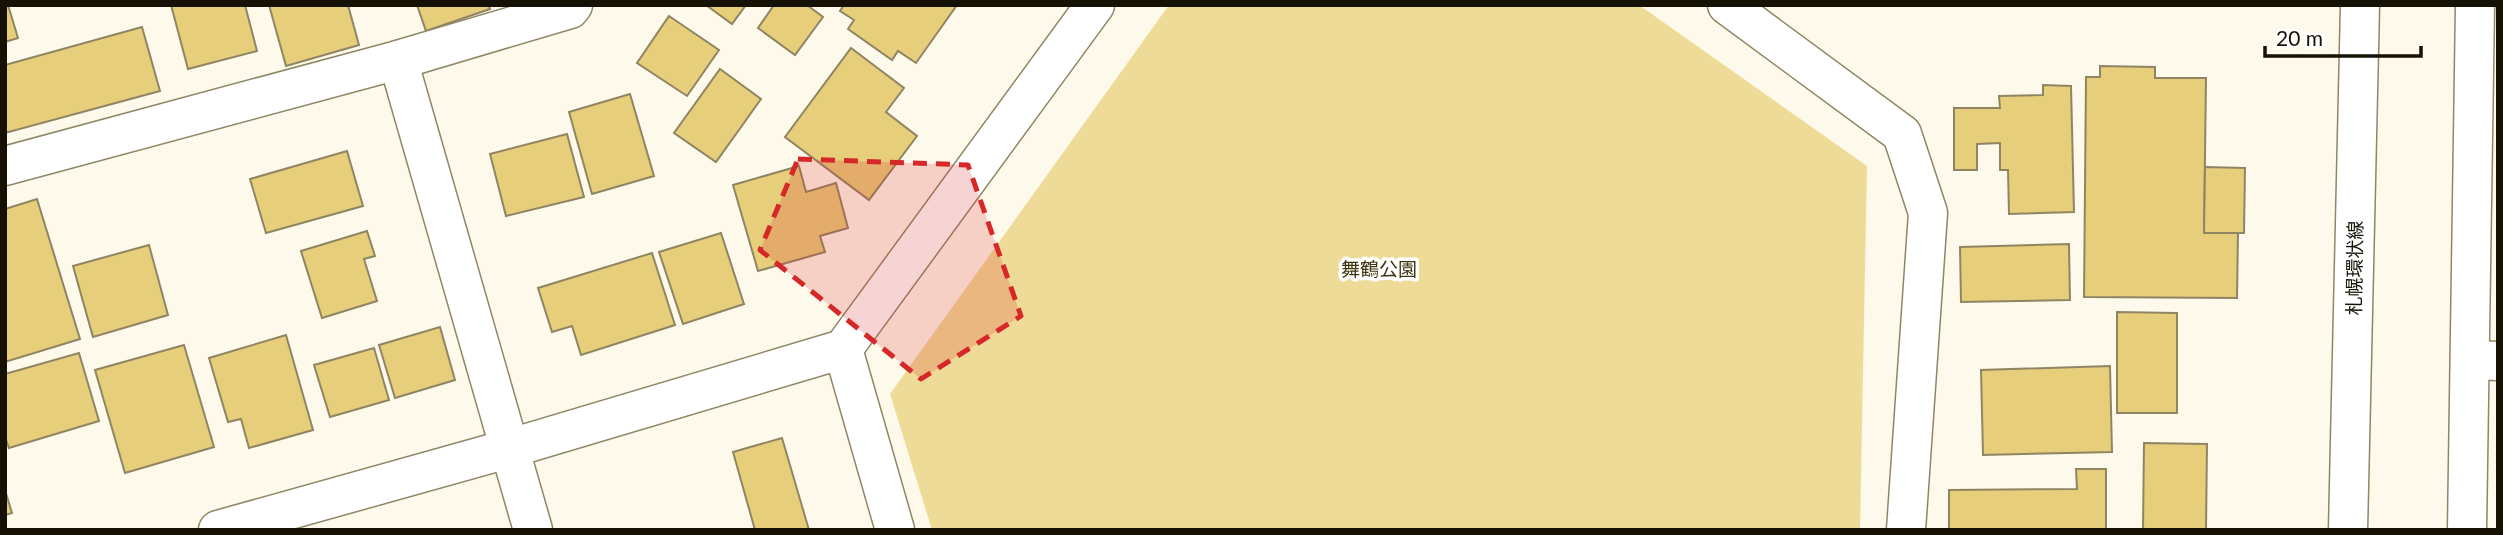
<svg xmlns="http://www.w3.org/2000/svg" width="2503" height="535" font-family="Lato,'Noto Sans JP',sans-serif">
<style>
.green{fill:#efdb98}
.building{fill:#e7ce7b;stroke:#908563;stroke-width:2}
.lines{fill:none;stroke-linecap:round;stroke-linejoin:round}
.minor-casing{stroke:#908664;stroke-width:41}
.primary-casing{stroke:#908664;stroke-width:41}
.minor{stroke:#fff;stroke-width:38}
.primary{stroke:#fff;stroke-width:38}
.marked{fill:#d62828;fill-opacity:0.2;stroke:#d62828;stroke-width:5;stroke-dasharray:14 9;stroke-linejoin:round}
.labels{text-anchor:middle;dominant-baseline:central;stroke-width:7;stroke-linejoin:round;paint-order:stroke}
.park-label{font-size:19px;fill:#3f3410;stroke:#fff}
.street-label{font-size:19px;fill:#151105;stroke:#fff}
</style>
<rect width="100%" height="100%" fill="#fefaeb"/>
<path class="green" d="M1169,5H1639L1867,166L1860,530H932L890,394Z"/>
<g class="building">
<path d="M5,5H8L18,38L5,42Z"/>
<path d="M171,5H245L257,51L188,69Z"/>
<path d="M269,5H348L359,45L286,66Z"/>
<path d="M417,5H489L490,9L426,31Z"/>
<path d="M706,5H746L732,24Z"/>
<path d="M774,5H807L823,17L795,55L758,28Z"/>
<path d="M844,5H957L916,63L898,51L892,60L848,29L854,20L840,11Z"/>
<path d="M669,16L719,50L687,96L637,63Z"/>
<path d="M142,27L160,91L5,133V65Z"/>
<path d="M851,48L904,88L886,112L917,136L869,200L785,137Z"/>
<path d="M2100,66L2155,67V78H2206L2204,233H2238L2237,298L2084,297L2086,77H2100Z"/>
<path d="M720,69L761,99L716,162L674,133Z"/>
<path d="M2043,85L2071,86L2074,212L2009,214L2008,170H2000V143L1977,144V170H1954V108H2000L1999,96L2043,95Z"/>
<path d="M630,94L654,176L592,194L569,112Z"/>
<path d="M567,134L584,197L506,216L490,154Z"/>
<path d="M347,151L363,206L266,233L250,179Z"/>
<path d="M799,166L806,192L836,183L848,228L820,236L825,252L758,271L733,185Z"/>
<path d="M2205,167L2245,168L2244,233H2204Z"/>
<path d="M37,199L80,339L5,362V209Z"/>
<path d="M367,231L375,256L364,259L377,301L322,318L301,251Z"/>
<path d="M721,233L744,304L683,324L659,252Z"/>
<path d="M2069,244L2070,300L1961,302L1960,247Z"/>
<path d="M149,245L168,315L93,337L73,266Z"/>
<path d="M652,253L675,325L581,355L572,326L552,332L538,288Z"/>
<path d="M2117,312L2177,313V413H2117Z"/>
<path d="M440,327L455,380L395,398L379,345Z"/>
<path d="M286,335L313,430L249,448L241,419L228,422L209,358Z"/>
<path d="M184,345L214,447L125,473L95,370Z"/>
<path d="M374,348L389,400L330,417L314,365Z"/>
<path d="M79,353L99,421L9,448L5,437V374Z"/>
<path d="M2110,366L2112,452L1983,455L1981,370Z"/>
<path d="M782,438L809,530H755L733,452Z"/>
<path d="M2144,443L2207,444L2206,530H2143Z"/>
<path d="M2076,469H2106V530H1949V490L2077,489Z"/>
<path d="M5,490L12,513L5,515Z"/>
</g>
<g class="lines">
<g class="minor-casing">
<g id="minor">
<path d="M1727,5L1902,134L1928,213L1906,530"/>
<path d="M398,60L533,530"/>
<path d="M5,166L398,60L570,9L573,5"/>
<path d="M843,349L895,530"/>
<path d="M2470,360L2498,361"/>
<path d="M218,530L511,448L843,349L1095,5"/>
</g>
</g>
<g class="primary-casing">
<g id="primary">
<path d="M2348,530L2360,5"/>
<path d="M2467,530L2475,5"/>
</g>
</g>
<use href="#minor" class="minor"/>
<use href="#primary" class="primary"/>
</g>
<path class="marked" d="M798,159L968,165L1021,316L921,379L760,250Z"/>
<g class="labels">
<g class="park-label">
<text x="1379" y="268">舞鶴公園</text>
</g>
<g class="street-label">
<text transform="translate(2354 268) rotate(-89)">札幌環状線</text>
</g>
</g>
<rect width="2503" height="535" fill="none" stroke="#151105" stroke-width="14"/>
<path d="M2265 46v10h156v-10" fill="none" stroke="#151105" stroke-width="3.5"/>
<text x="2276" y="46" font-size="21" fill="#151105" stroke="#ffffff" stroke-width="5" paint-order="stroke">20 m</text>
</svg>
